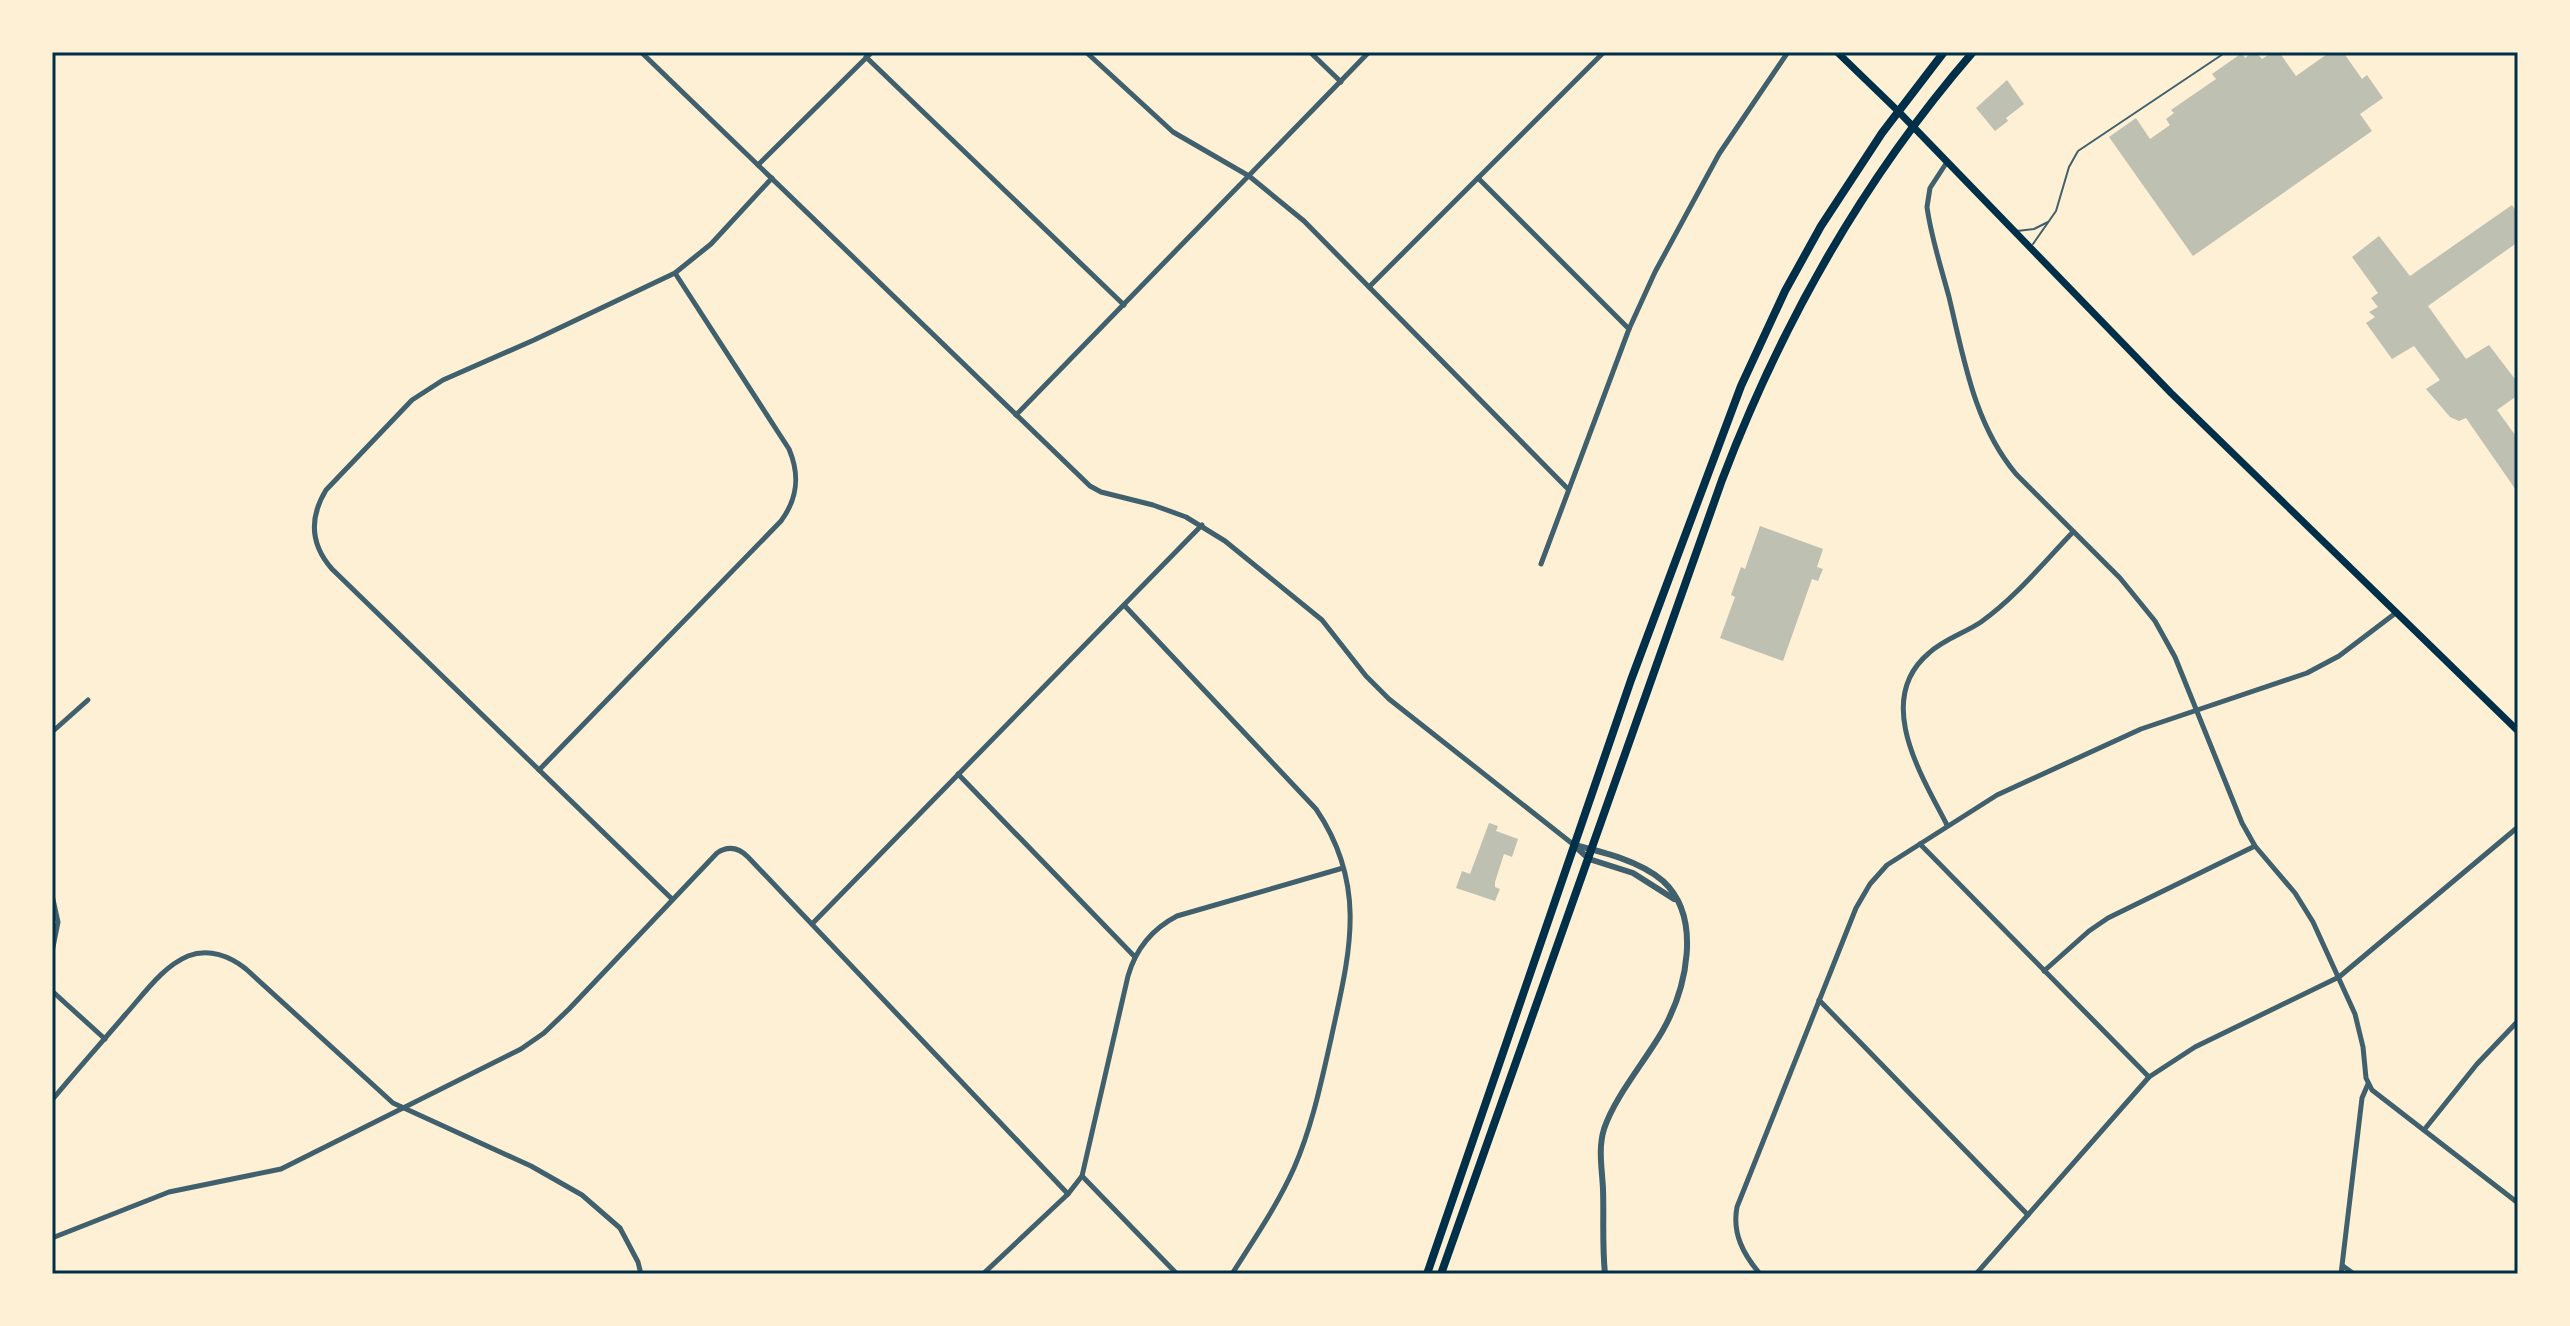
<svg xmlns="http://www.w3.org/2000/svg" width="2570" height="1326" font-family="'Varela Round',sans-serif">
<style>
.building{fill:#bec0b2}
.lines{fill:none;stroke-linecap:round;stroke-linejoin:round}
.service{stroke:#3f606c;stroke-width:2}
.minor{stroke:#3f606c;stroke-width:5}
.tertiary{stroke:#3f606c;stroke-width:6}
.secondary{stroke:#003049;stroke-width:7}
.trunk{stroke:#003049;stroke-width:8}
.neatline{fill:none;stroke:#003049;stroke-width:3}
</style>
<rect width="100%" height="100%" fill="#fdf0d5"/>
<g class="building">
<path d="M2253,52H2256L2262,59L2273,52H2279L2296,76L2330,52H2343L2362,79L2367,75L2383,98L2360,114L2372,131L2193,256L2109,137L2136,118L2150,139L2170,125L2166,119L2174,113L2171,110L2216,79L2212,74L2242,53L2245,58Z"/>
<path d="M2007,80L2024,104L2006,118L2008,121L1995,131L1976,108Z"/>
<path d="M2512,205L2516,211L2518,209V242L2428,306L2466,359L2489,345L2518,383V395L2497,410L2518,439V493L2466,418L2459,421L2450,417L2426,389L2440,380L2414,346L2392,359L2366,323L2375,317L2369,312L2378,307L2371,298L2378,293L2352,257L2379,236L2410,276Z"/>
<path d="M1760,526L1823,549L1817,567L1823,569L1818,581L1812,579L1783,661L1720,638L1735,597L1731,595L1741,567L1745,569Z"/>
<path d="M1489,823L1498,826L1496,831L1518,839L1512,857L1504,854L1495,882V887L1500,889L1495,901L1456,888L1462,871L1470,874Z"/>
</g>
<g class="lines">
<g class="service">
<path d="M2017,231L2034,229L2048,222"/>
<path d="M2033,244L2056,211L2069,167L2078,151L2226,52"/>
</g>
<g class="minor">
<path d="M641,52L1090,486L1101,492L1153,505L1186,517L1225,541L1322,620L1366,676L1389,699L1574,845"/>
<path d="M1086,52L1173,132L1249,176L1304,221L1568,489"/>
<path d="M1310,52L1341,82"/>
<path d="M866,57L1124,305"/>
<path d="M1947,162L1930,188L1927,207C1931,237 1941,267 1949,297C1964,359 1974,424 2016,474L2120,578L2155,621L2175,657L2242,823L2255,846L2295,893L2313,922L2355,1014L2363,1047L2366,1078L2372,1090L2518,1203"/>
<path d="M758,165L872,52"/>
<path d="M1478,178L1629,329"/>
<path d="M1369,287L1604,52"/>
<path d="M1016,415L1369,52"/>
<path d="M1541,564L1629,329L1655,272L1719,154L1788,52"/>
<path d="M1124,605L1316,809C1369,887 1349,955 1331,1039C1321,1083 1312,1127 1294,1168C1277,1206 1254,1239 1232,1274"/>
<path d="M52,732L88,700"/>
<path d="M539,770L781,521C798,498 800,475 789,449L675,273"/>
<path d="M958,774L1135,957"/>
<path d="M1947,825C1922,776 1873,700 1929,653C1944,639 1965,633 1981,622C2016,597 2044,562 2073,532"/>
<path d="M1920,844L2149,1077"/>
<path d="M52,895L58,922L52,952"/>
<path d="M672,899L332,569C310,544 309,518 326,490L412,400L443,380L534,340L675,273L711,244L772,178"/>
<path d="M812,924L1202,525"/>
<path d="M2044,971L2089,931L2108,918L2255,846"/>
<path d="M52,991L105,1039"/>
<path d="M1819,1000L2028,1215"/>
<path d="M52,1100C76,1071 101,1043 125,1015C144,994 162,967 188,956C209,948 230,956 246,969L393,1103L531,1166L582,1195L620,1228L638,1262L641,1274"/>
<path d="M2424,1130L2477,1064L2518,1021"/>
<path d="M1082,1176L1177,1274"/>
<path d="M52,1238L169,1192L281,1169L521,1049L544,1033L569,1009L717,853C729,845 739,848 748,857L1068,1194"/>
<path d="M2343,1266L2354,1274"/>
<path d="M983,1274L1068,1194L1082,1176L1128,976C1136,948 1152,929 1177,916L1343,868"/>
<path d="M1760,1274C1743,1254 1732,1233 1737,1207L1856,908L1870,884L1887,865L1997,795L2141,729L2307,673L2339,656L2397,612"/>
<path d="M1976,1274L2149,1077L2195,1047L2339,977L2518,827"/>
<path d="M2341,1274L2362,1098L2368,1084"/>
</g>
<g class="tertiary">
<path d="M52,53L54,52"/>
<path d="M1574,845C1603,852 1640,861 1663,881C1703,918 1686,989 1663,1030C1646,1060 1615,1096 1604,1129C1598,1149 1602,1168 1603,1189C1604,1218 1602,1245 1605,1274"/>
<path d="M1576,847L1589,859L1633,873L1674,899"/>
</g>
<path class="secondary" d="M1837,52L1898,111L2171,393L2518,731"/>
<g class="trunk">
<path d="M1427,1274L1631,680L1741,386L1785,291L1821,226L1882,133L1944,52"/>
<path d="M1441,1274L1722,480C1781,325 1864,178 1973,52"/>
</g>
</g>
<rect width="2570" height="1326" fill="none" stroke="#fdf0d5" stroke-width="108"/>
<rect x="54" y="54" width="2462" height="1218" class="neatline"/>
</svg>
